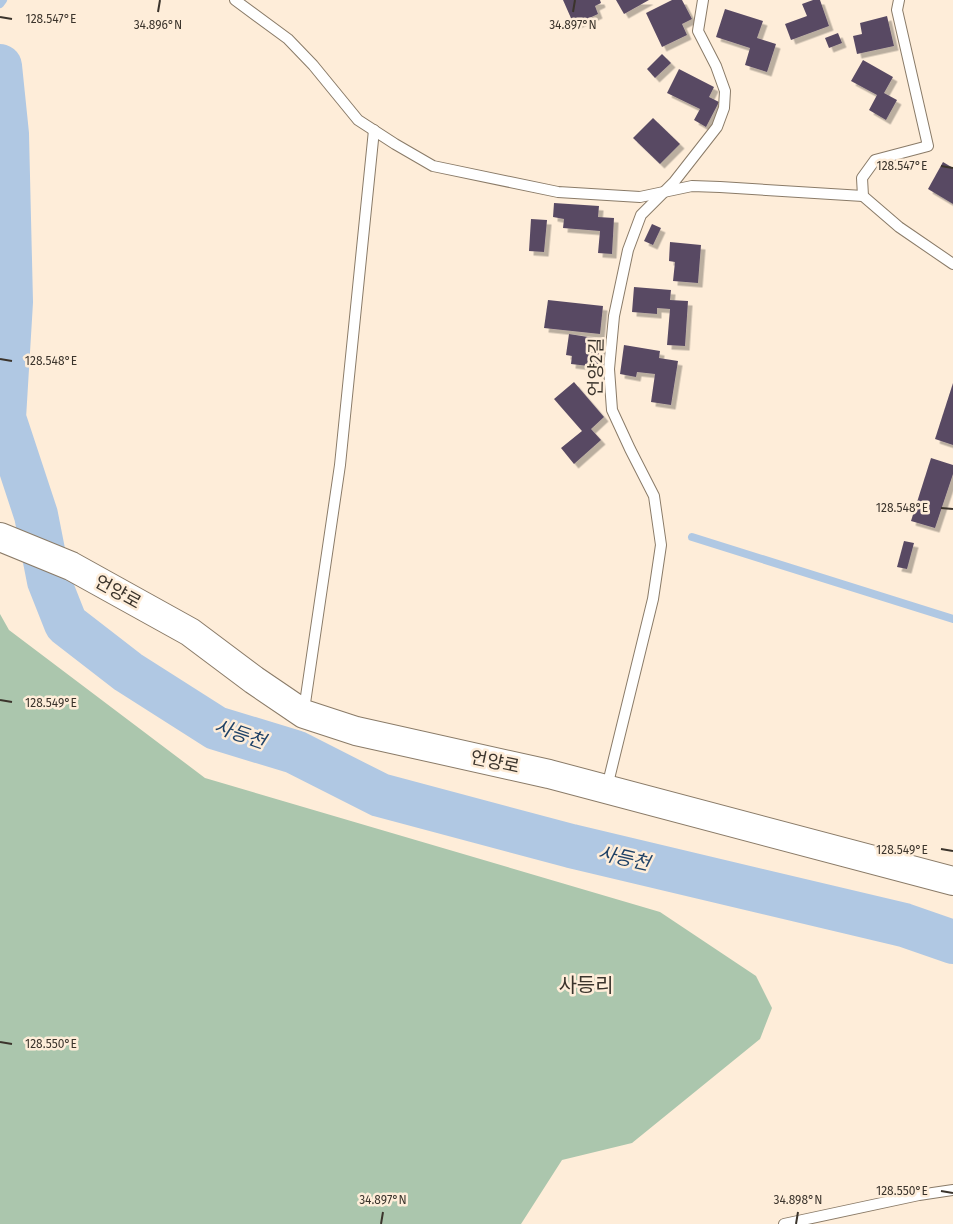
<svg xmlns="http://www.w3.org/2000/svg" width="953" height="1224" font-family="'Fira Sans','Noto Sans KR',sans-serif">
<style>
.forest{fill:#abc6ad}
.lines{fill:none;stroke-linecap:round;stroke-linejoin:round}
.stream{stroke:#b0c8e3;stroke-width:8}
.river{stroke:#b0c8e3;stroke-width:44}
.building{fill:#594a64;filter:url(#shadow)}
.lane-casing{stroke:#8a7b68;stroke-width:12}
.secondary-casing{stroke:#8a7b68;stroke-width:30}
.lane{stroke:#fff;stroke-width:10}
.secondary{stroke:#fff;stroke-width:28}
.ticks{fill:none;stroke:#3b342c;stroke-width:2}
.labels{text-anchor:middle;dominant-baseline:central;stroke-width:5;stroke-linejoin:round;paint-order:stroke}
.street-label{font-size:18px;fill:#3b342c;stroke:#feedd9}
.water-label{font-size:19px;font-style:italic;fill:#1e4166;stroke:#feedd9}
.quarter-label{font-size:20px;fill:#3b342c;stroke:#feedd9}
.ticks-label{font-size:12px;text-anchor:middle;fill:#3b342c;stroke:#feedd9;stroke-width:5;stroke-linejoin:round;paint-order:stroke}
</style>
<defs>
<filter id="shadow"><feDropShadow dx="4.5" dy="4.5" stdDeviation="0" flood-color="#0004"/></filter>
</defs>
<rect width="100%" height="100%" fill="#feedd9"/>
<path class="forest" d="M0,614L9,630L205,778L660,912L756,976L772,1008L760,1039L632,1143L562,1160L521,1224H0Z"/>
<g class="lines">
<g class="stream">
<path d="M0,4L3,0"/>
<path d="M0,414L4,418"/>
<path d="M692,537L953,619"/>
</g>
<path class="river" d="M0,66L7,134L11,302L4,418L36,515L49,581L66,624L128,672L216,728L295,752L380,795L571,846L904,925L953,942"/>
</g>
<g class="building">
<path d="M563,0H600L601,3L595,6L598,14L574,25Z"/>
<path d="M616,0H649L624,14Z"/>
<path d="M672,0H682L692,19L682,24L687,35L662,47L646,13Z"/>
<path d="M813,0H820L829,26L791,40L785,24L807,16L802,4Z"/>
<path d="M725,9L763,21L757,38L776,44L767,72L745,65L750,48L716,37Z"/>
<path d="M887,16L894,46L857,54L853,36L862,34L860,23Z"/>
<path d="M838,33L842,43L829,48L825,38Z"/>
<path d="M662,54L671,63L655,78L647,69Z"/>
<path d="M863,60L893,77L884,93L897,100L886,120L869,110L877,95L851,81Z"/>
<path d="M679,69L714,87L709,97L719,102L706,127L694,120L700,109L667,93Z"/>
<path d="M653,118L680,144L660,164L633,138Z"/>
<path d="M943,162L953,168V204L928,189Z"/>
<path d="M554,203L599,206L598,217L614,218L612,254L598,253L600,231L563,228L564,219L553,217Z"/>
<path d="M531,219L547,220L544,252L529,251Z"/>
<path d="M652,224L661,228L653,245L644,241Z"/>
<path d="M670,242L701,245L698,283L673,281L675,262L669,261Z"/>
<path d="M634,287L671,290L670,300L688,301L685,346L667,345L670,309L657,308V314L632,312Z"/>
<path d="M548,300L603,306L600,334L544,328Z"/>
<path d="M569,334L601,339L597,367L571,364L572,356L566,355Z"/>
<path d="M624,345L660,351L659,358L678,361L671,405L651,402L655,374L637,372L636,377L620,374Z"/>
<path d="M574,382L604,417L591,429L601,440L574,464L561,448L582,431L554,399Z"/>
<path d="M953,383V445L935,439Z"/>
<path d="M931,458L953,465V474L935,528L911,521Z"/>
<path d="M904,541L914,543L907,569L897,567Z"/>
</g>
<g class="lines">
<g class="lane-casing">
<g id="lane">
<path d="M235,0L288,39L313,65L358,120L395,144L433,166L558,192L640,197L692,186L720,187L863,196"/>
<path d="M899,0L897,10L928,146L875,160L862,178L863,196L899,227L953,264"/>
<path d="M304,710L340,465L374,130"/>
<path d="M607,787L653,599L661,545L654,496L630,449L612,410L609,369L614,316L628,250L641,215L674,182L717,127L724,108L725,91L716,66L698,31L703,0"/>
<path d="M784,1224L919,1195L953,1190"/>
</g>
</g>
<g class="secondary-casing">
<path id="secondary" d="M0,537L71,566L190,632L254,680L304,714L356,731L549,774L953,881"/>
</g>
<use href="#lane" class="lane"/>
<use href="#secondary" class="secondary"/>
</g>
<path class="ticks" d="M158,12L160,0M573,12L575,0M0,17L12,19M941,166L953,168M0,359L12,361M941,508L953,509M0,700L12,702M941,849L953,851M0,1042L12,1044M941,1191L953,1193M381,1224L383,1212M796,1224L798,1212"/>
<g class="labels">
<g class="street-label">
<text transform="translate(596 367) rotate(-89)">언양2길</text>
<text transform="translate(118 592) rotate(29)">언양로</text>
<text transform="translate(495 762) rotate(12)">언양로</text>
</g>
<g class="water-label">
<text transform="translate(240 734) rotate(19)">사등천</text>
<text transform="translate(624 858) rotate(13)">사등천</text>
</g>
<g class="quarter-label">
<text x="586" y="985">사등리</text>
</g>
</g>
<g class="ticks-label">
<text x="51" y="23">128.547°E</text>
<text x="573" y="29">34.897°N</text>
<text x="158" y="29">34.896°N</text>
<text x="902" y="170">128.547°E</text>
<text x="51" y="365">128.548°E</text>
<text x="902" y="512">128.548°E</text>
<text x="51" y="707">128.549°E</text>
<text x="902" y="854">128.549°E</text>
<text x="51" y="1048">128.550°E</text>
<text x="902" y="1195">128.550°E</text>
<text x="383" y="1204">34.897°N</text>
<text x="798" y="1204">34.898°N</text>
</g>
</svg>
